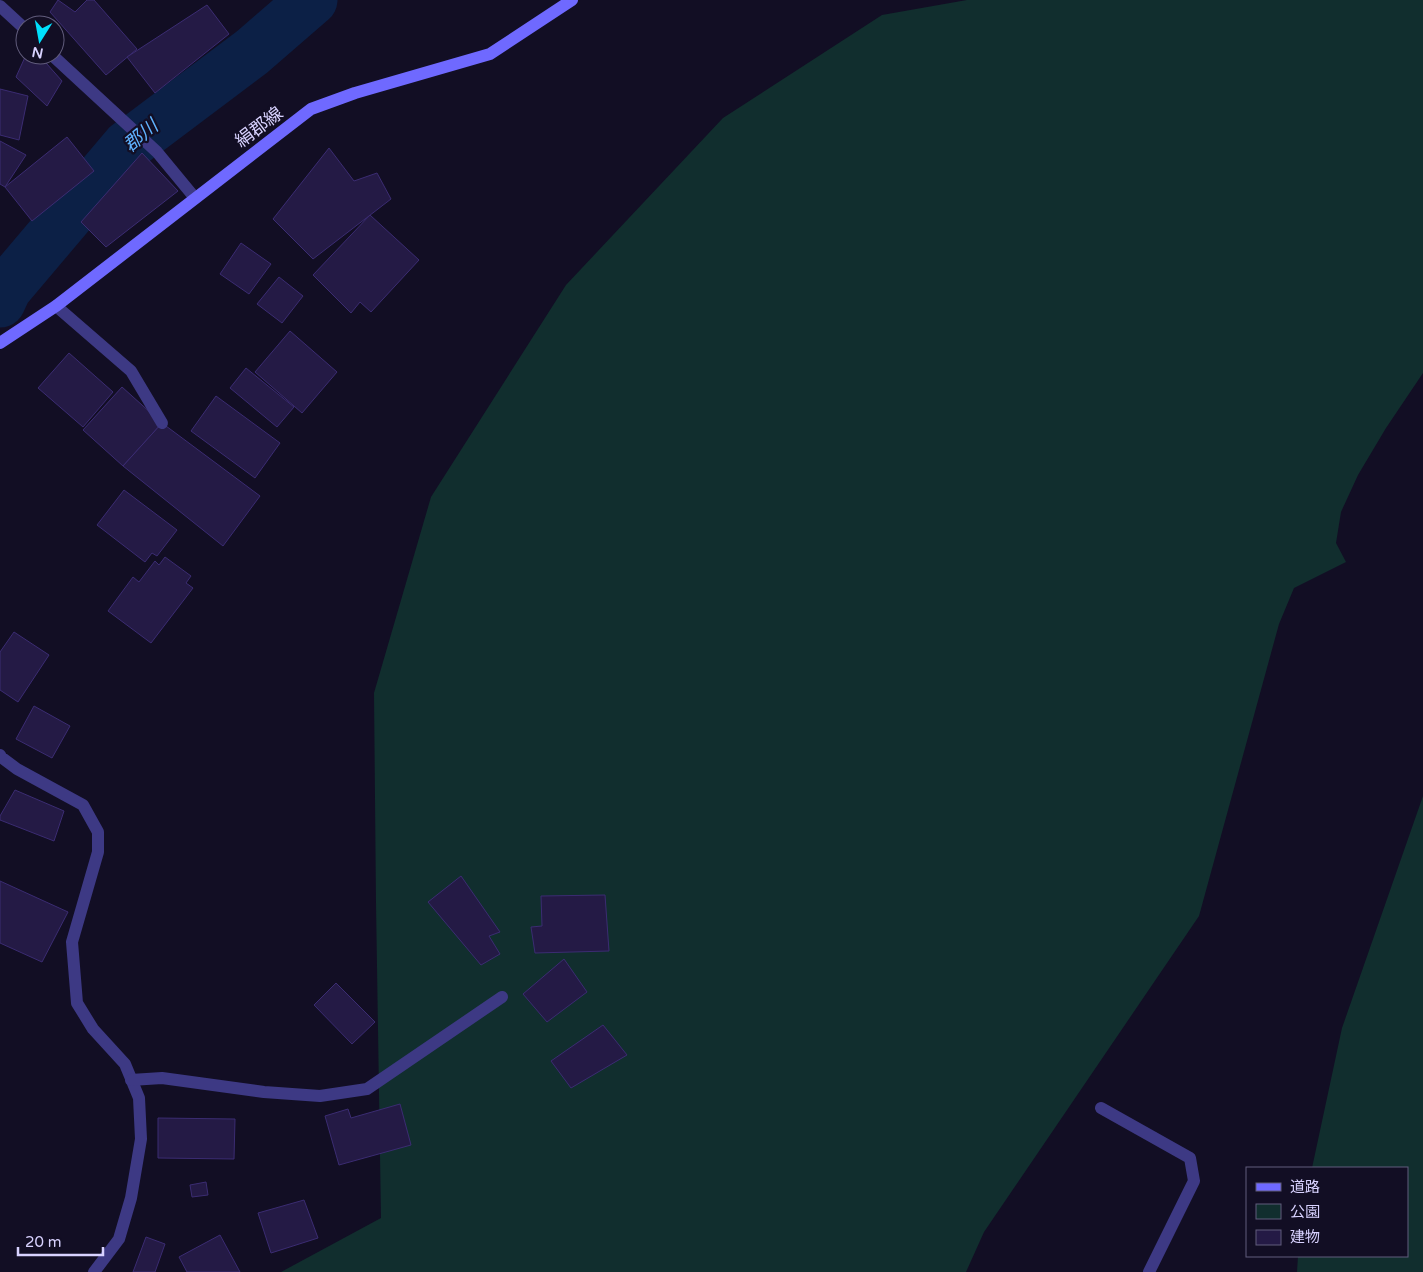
<svg xmlns="http://www.w3.org/2000/svg" width="1423" height="1272" font-family="'Varela Round','Noto Sans JP',sans-serif">
<style>
.green{fill:#112e2e}
.lines{fill:none;stroke-linecap:round;stroke-linejoin:round}
.river{stroke:#0c2046;stroke-width:51}
.building{fill:#241a45;stroke:#3b2c72}
.minor{stroke:#3d3984;stroke-width:12}
.secondary{stroke:#6f69ff;stroke-width:12}
.labels{text-anchor:middle;dominant-baseline:central;stroke-width:4.5;stroke-linejoin:round;paint-order:stroke}
.street-label{font-size:18px;fill:#d8d2ff;stroke:#120e24}
.water-label{font-size:19px;font-style:italic;fill:#60b3ff;stroke:#120e24}
</style>
<rect width="100%" height="100%" fill="#120e24"/>
<g class="green">
<path d="M967,0H1423V373L1386,428L1358,475L1341,512L1336,543L1346,562L1294,588L1279,624L1199,916L984,1232L966,1272H281L381,1218L376,903L374,693L431,497L566,285L723,118L882,15Z"/>
<path d="M1423,796V1272H1297L1298,1256H1407V1168H1312L1342,1028Z"/>
</g>
<g class="lines">
<path class="river" d="M0,302L6,289L127,146L252,52L312,0"/>
</g>
<g class="building">
<path d="M58,0L75,12L87,0H94L137,49L106,75L50,12Z"/>
<path d="M207,5L229,34L155,93L127,57Z"/>
<path d="M26,55H39L62,81L47,106L16,77Z"/>
<path d="M0,89L28,96L19,140L0,135Z"/>
<path d="M67,137L94,171L32,221L5,187Z"/>
<path d="M0,141L26,155L5,187L0,184Z"/>
<path d="M329,148L354,181L377,173L391,199L313,259L273,219Z"/>
<path d="M142,153L178,191L106,247L81,222Z"/>
<path d="M370,215L419,260L371,312L360,302L351,313L313,275Z"/>
<path d="M241,243L271,264L249,294L220,274Z"/>
<path d="M279,277L303,296L282,323L257,304Z"/>
<path d="M290,331L337,372L302,413L255,372Z"/>
<path d="M69,353L113,392L83,427L38,388Z"/>
<path d="M246,368L294,407L277,427L230,388Z"/>
<path d="M122,387L162,423L123,466L83,430Z"/>
<path d="M216,396L280,443L255,478L191,431Z"/>
<path d="M162,423L260,496L223,546L123,466Z"/>
<path d="M124,490L177,530L157,556L152,553L145,562L97,525Z"/>
<path d="M165,557L191,576L186,583L193,588L151,643L108,611L133,577L139,582L155,561L159,565Z"/>
<path d="M14,632L49,655L18,702L0,690V652Z"/>
<path d="M34,706L70,726L52,758L16,739Z"/>
<path d="M15,790L64,811L54,841L0,820V816Z"/>
<path d="M461,876L500,932L489,936L500,954L481,965L428,902Z"/>
<path d="M0,881L68,912L42,962L0,943Z"/>
<path d="M605,895L609,951L535,953L531,927L542,926L541,896Z"/>
<path d="M564,959L587,992L547,1022L523,994Z"/>
<path d="M336,983L375,1022L352,1044L314,1005Z"/>
<path d="M603,1025L627,1055L571,1088L551,1061Z"/>
<path d="M400,1104L411,1145L339,1165L325,1116L348,1109L351,1118Z"/>
<path d="M158,1118L235,1119L234,1159L158,1158Z"/>
<path d="M206,1182L208,1195L192,1197L190,1185Z"/>
<path d="M304,1200L318,1238L271,1253L258,1213Z"/>
<path d="M220,1235L240,1272H187L179,1257Z"/>
<path d="M146,1237L165,1244L155,1272H133Z"/>
</g>
<g class="lines">
<g class="minor">
<path d="M0,6L25,29"/>
<path d="M52,55L157,152L195,198"/>
<path d="M56,306L131,371L162,423"/>
<path d="M0,755L1,757L17,769L83,805L98,832V852L72,942L77,1003L93,1029L125,1064L139,1098L141,1139L131,1198L119,1239L94,1272"/>
<path d="M131,1080L162,1078L264,1092L320,1096L367,1089L502,997"/>
<path d="M1101,1108L1190,1158L1194,1181L1149,1272"/>
</g>
<path class="secondary" d="M0,343L56,306L311,109L355,93L490,54L572,0"/>
</g>
<g class="labels">
<g class="street-label">
<text transform="translate(259 127) rotate(-37)">絹郡線</text>
</g>
<g class="water-label">
<text transform="translate(141 136) rotate(-40)">郡川</text>
</g>
</g>
<rect x="1246" y="1167" width="162" height="90" fill="#120e24" stroke="#615c7c"/>
<rect x="1256" y="1183" width="25" height="8" fill="#6f69ff" stroke="#615c7c"/>
<text x="1290" y="1192" font-size="15" fill="#d8d2ff">道路</text>
<rect x="1256" y="1204" width="25" height="15" fill="#112e2e" stroke="#615c7c"/>
<text x="1290" y="1217" font-size="15" fill="#d8d2ff">公園</text>
<rect x="1256" y="1230" width="25" height="15" fill="#241a45" stroke="#615c7c"/>
<text x="1290" y="1242" font-size="15" fill="#d8d2ff">建物</text>
<g transform="translate(40 40) rotate(191)"><circle r="24" fill="#120e24" stroke="#615c7c"/>
<path d="M0-4L9 19L0 12L-9 19Z" fill="#00e0fd"/>
<text y="-8" font-size="14" font-weight="bold" text-anchor="middle" fill="#d8d2ff">N</text>
</g>
<path d="M18 1247v8h85v-8" fill="none" stroke="#d8d2ff" stroke-width="2.5"/>
<text x="25" y="1247" font-size="15" fill="#d8d2ff" stroke="#120e24" stroke-width="4" paint-order="stroke">20 m</text>
</svg>
